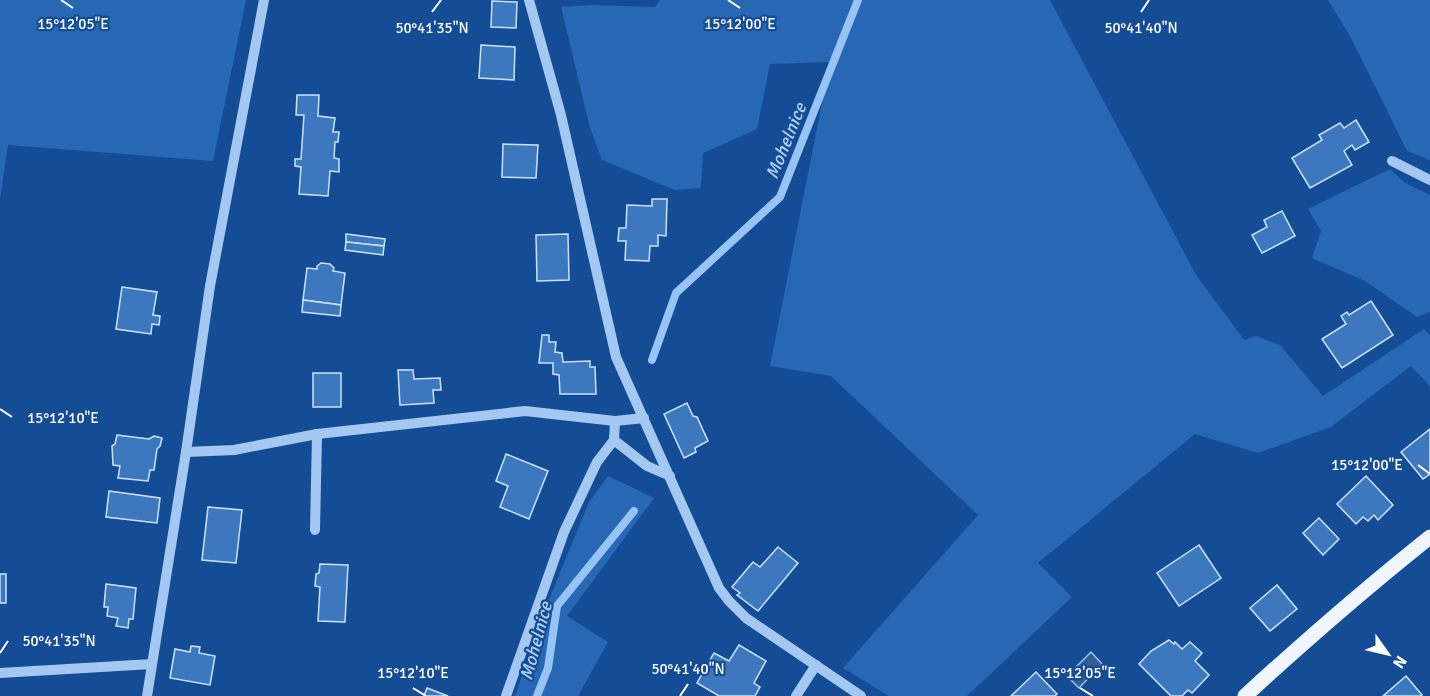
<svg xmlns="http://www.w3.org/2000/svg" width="1430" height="696" font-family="Signika,sans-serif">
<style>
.green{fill:#2767b4}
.water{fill:#345d92;stroke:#97c3f5;stroke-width:1.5}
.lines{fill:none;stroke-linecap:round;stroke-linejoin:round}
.stream{stroke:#97c3f5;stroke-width:8}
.building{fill:#3d77bd;stroke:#cce2fc;stroke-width:1.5}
.minor{stroke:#a5c8f2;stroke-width:10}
.major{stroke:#eff6ff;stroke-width:15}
.ticks{fill:none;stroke:#fff;stroke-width:2}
.labels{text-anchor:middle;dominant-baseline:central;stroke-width:4.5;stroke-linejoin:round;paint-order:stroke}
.water-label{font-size:18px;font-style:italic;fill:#b1d2f9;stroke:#144d95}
.ticks-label{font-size:15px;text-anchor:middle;fill:#fff;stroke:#144d95;stroke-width:4.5;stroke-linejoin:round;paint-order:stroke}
</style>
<rect width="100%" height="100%" fill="#144d95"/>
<g class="green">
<path d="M0,0H246L213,161L8,145L0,199Z"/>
<path d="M660,0H1050L1196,275L1244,340L1256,336L1280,345L1323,396L1424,329L1430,335V386L1411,366L1331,427L1258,453L1195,434L1038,563L1072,597L967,696H889L843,668L978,515L831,376L770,366L830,62L770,64L757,129L703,153L701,188L675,190L602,160L590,128L561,7L591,5L655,7Z"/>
<path d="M1328,0H1430V160L1407,151L1350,36Z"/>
<path d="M1390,169L1405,183L1430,195V312L1417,317L1365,281L1312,258L1321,231L1308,209Z"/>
<path d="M608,476L654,498L567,616L608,642L578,696H515L543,614L589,502Z"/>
</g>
<path class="water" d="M1091,652L1102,664L1079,688L1067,676Z"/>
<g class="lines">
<g class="stream">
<path d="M652,360L676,293L780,197L858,0"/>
<path d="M537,696L548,668L557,606L634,511"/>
</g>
</g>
<g class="building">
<path d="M492,1L517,2L516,28L491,27Z"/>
<path d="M481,45L515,47L514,80L479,78Z"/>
<path d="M297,95H319L318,116L335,118L333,132H339L338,142H335L334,158L339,159V172L330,171L328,196L299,194L301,167L295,166V159H301L304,115H296Z"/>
<path d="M1356,120L1369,142L1355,150L1352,145L1344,151L1352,165L1310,188L1292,158L1322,140L1319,135L1340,123L1344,128Z"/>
<path d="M503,144L538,145L536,178L502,177Z"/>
<path d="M652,199H667L666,236L658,235V246H650L649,261L625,260L626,241H618L619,228H626L627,205L652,206Z"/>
<path d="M1282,211L1295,236L1262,253L1252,235L1267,227L1264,220Z"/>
<path d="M346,234L385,239L384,246L346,242Z"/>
<path d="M568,234L569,280L537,281L536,235Z"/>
<path d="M346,242L384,246L383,255L345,250Z"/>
<path d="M321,263L330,264L334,268L333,271L345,273L341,305L303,300L307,268L317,269V266Z"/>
<path d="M122,287L157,292L153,315L160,316L159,325L152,324L151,334L116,329Z"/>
<path d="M303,300L341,305L340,316L302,312Z"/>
<path d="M1371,301L1393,335L1342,368L1322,339L1346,324L1341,316L1347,312L1349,315Z"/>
<path d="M542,335H549V342H556L555,352L562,353L563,362L590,361V367H595L596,394H560L559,375L553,374V363H539Z"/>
<path d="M398,370H413L414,379L440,378L441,390H433L434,403L400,405Z"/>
<rect x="313" y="373" width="28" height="34"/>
<path d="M687,403L693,416L697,417L708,441L695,448L696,452L684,458L664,414Z"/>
<path d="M1430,429V474L1423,479L1401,452Z"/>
<path d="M117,435L149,439L154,436L162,438L160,446L157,449L154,470H150L148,481L118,478L120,466L113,465L112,446L115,444Z"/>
<path d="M506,454L548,471L529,519L500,507L508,486L496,481Z"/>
<path d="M1366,476L1393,505L1378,520L1374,515L1368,521L1363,517L1356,524L1337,504Z"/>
<path d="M109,491L160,498L157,523L106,517Z"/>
<path d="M208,507L242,510L236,563L202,560Z"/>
<path d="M1319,518L1339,539L1323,555L1303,533Z"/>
<path d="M1199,545L1221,578L1179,606L1157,573Z"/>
<path d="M778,547L798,563L758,611L737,595L740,593L732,587L753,562L760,567Z"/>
<path d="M320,564L348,565L345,622L318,621L320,587L315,586L316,574L319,573Z"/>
<rect x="0" y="574" width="6" height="29"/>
<path d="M106,584L136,588L133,619H129L128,628L116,626L118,618L107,616L108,607H104Z"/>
<path d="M1277,585L1297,609L1270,631L1250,608Z"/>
<path d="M1169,640L1174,644L1175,642L1182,649L1190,642L1202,653L1195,661L1209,675L1192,693L1188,690L1182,696H1171L1139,664L1151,651Z"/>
<path d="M739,645L766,661L754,683L760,687L755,696H719L697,683L714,653L729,661Z"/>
<path d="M191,646L200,647L199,653L215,656L210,685L170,678L175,649L190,652Z"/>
<path d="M1036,672L1057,694L1055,696H1011Z"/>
<path d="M1406,676L1422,695L1421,696H1383Z"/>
<path d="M427,688L440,693L448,696H424Z"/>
</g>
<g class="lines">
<g class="minor">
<path d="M529,0L561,115L616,357L719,588L729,601L746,618L861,696"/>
<path d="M1392,161L1430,180"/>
<path d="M615,421L614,440L647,466L670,476"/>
<path d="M186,452L234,450L317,434L525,411L615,421L644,418"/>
<path d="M315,530L317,434"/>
<path d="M0,673L152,664"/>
<path d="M147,696L186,452L210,286L264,0"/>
<path d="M506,696L564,532L597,462L614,440"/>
<path d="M796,696L816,665"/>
</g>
<path class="major" d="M1245,696C1305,641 1366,588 1430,537"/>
</g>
<path class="ticks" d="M61,0L73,8M728,0L740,8M432,12L441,0M1141,12L1149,0M0,409L12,417M1418,465L1430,474M0,653L8,641M413,688L426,696M1080,688L1093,696M680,696L688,684"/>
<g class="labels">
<g class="water-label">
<text transform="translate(786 141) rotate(-68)">Mohelnice</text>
<text transform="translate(536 641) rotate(-75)">Mohelnice</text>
</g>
</g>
<g class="ticks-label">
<text x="73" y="29">15°12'05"E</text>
<text x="740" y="29">15°12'00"E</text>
<text x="432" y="33">50°41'35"N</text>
<text x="1141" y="33">50°41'40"N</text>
<text x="63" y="423">15°12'10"E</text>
<text x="1367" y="470">15°12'00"E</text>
<text x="59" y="646">50°41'35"N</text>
<text x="688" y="674">50°41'40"N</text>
<text x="413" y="678">15°12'10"E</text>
<text x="1080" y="678">15°12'05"E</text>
</g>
<g transform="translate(1388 654) rotate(124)" stroke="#144d95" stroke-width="4.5" paint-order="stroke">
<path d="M0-4.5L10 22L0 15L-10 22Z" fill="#ffffff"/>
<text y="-9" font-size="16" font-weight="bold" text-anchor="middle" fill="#ffffff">N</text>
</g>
</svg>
